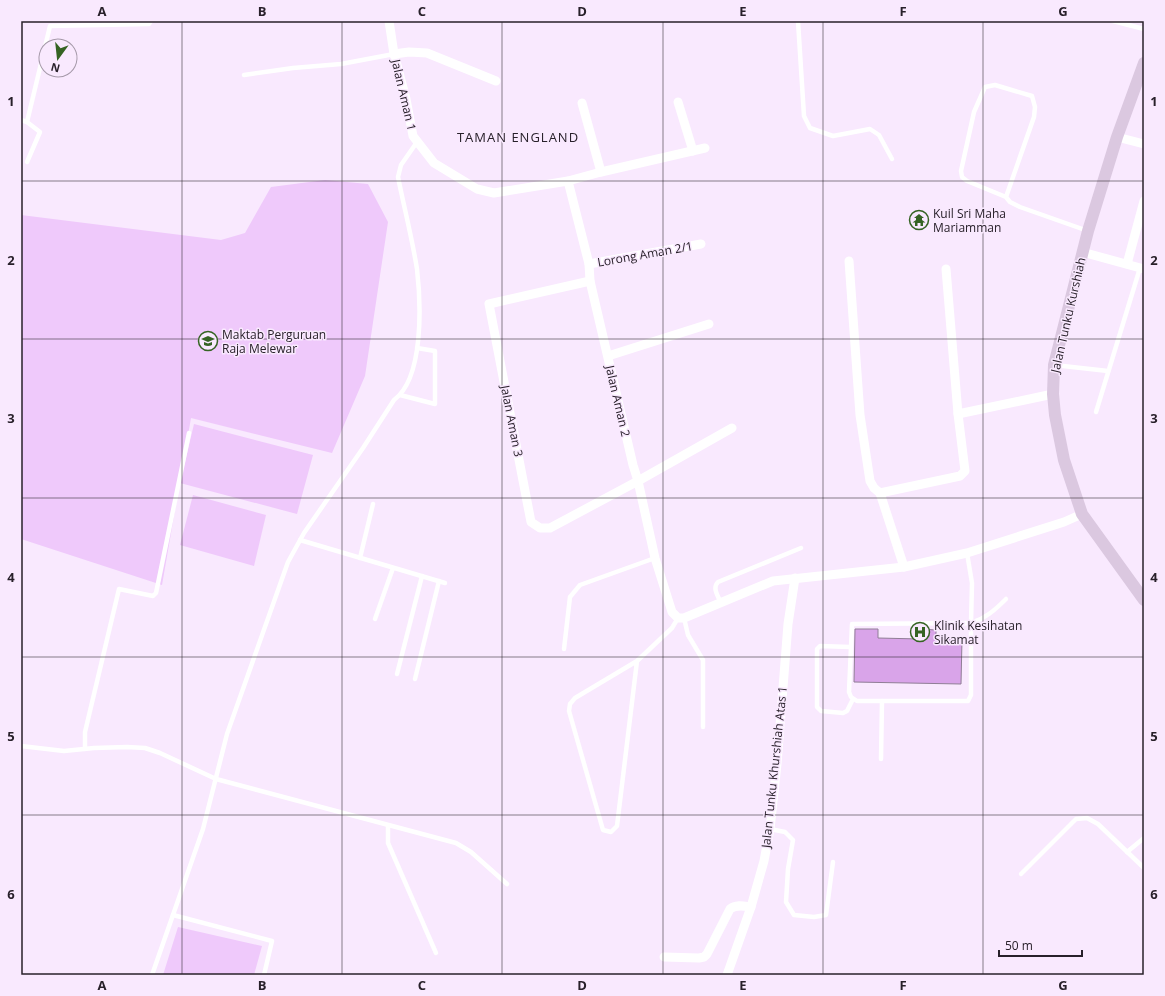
<svg xmlns="http://www.w3.org/2000/svg" width="1165" height="996" font-family="'Open Sans',sans-serif">
<style>
.green{fill:#efc9fb}
.building{fill:#d9a4e9;stroke:#907e96}
.lines{fill:none;stroke-linecap:round;stroke-linejoin:round}
.lane{stroke:#fff;stroke-width:4.5}
.street{stroke:#fff;stroke-width:9}
.secondary{stroke:#dbc8e0;stroke-width:12}
.grid{fill:none;stroke:#28202a;stroke-width:1;stroke-opacity:0.55}
.labels{text-anchor:middle;dominant-baseline:central;stroke-width:3;stroke-linejoin:round;paint-order:stroke}
.street-label{font-size:12px;fill:#28202a;stroke:#f9e9fe}
.poi-label{font-size:12px;fill:#28202a;stroke:#f9e9fe;text-anchor:start}
.neighbourhood-label{font-size:13px;letter-spacing:1px;fill:#28202a;stroke:#f9e9fe}
.neatline{fill:none;stroke:#28202a;stroke-width:1.5}
.grid-label{font-size:13px;text-anchor:middle;font-weight:bold;fill:#28202a}
</style>
<rect width="100%" height="100%" fill="#f9e9fe"/>
<g class="green">
<path d="M325,180L368,184L388,222L365,376L332,453L191,418L162,585L21,539V215L221,240L245,233L271,187Z"/>
<path d="M194,424L313,455L297,514L180,483Z"/>
<path d="M193,495L266,515L254,566L180,545Z"/>
<path d="M178,927L262,946L254,975H163Z"/>
</g>
<path class="building" d="M855,629H878V638L920,639L921,629L936,630V639H962L961,684L854,682Z"/>
<g class="lines">
<g class="lane">
<path d="M798,21L804,116L810,128L833,136L870,129L879,135L892,159"/>
<path d="M1113,21L1144,29"/>
<path d="M244,75L293,68L341,64L394,54"/>
<path d="M21,120L27,122L50,26L149,24L151,21"/>
<path d="M27,122L40,132L27,162"/>
<path d="M1006,197L1034,117L1035,107L1032,96L995,85L985,87L974,112L961,171L962,177L967,181L1006,197L1010,202L1020,207L1088,231"/>
<path d="M1054,365L1108,371"/>
<path d="M400,395L435,404V351L417,348"/>
<path d="M1096,412L1140,268"/>
<path d="M300,540L445,583"/>
<path d="M967,553L972,583L971,623C986,618 995,610 1006,599"/>
<path d="M360,558L373,504"/>
<path d="M721,603C718,596 712,588 718,582L801,548"/>
<path d="M684,618L688,635L703,660V727"/>
<path d="M375,619L393,568"/>
<path d="M971,623V695L968,701H857L851,697L849,692L852,624Z"/>
<path d="M850,647L820,646L817,649V707L821,711L843,713L847,711L853,699"/>
<path d="M564,649L570,597L580,585L655,558"/>
<path d="M637,661L617,826L611,832L603,830L569,711L570,704L575,698L637,661L672,628L678,618"/>
<path d="M397,674L422,576"/>
<path d="M415,679L439,581"/>
<path d="M21,746L64,751L94,748L127,747L145,748L160,753L216,779L456,843L471,852L507,884"/>
<path d="M85,749V732L119,589L153,596L156,593L189,433"/>
<path d="M881,759L882,701"/>
<path d="M388,826V843L436,953"/>
<path d="M770,829L785,832L793,840L788,869L786,902L794,915L814,917L826,915L833,862"/>
<path d="M1127,852L1144,838"/>
<path d="M1021,874L1076,819L1087,818L1098,824L1144,868"/>
<path d="M173,915L272,941L264,975"/>
<path d="M152,975L203,829L227,734L288,562L304,533L363,448L394,400C424,378 421,304 417,269C412,238 404,207 398,177L401,165L417,142"/>
</g>
<g class="street">
<path d="M389,21L394,54L406,99L413,136L434,163L477,189L494,193L568,181L601,172L705,148"/>
<path d="M394,54L409,52L427,53L496,81"/>
<path d="M678,102L693,151"/>
<path d="M582,103L601,172"/>
<path d="M1117,137L1144,144"/>
<path d="M568,181L589,264L590,281L633,465L638,481L655,558L672,612L678,618H684L773,581L904,567L967,553L1064,522L1082,514"/>
<path d="M1082,252L1144,269"/>
<path d="M849,261L860,415L870,481L874,488L880,493L904,567"/>
<path d="M589,264L701,244"/>
<path d="M1127,264L1144,201"/>
<path d="M946,269L958,414"/>
<path d="M590,281L489,304L531,522L540,528H550L638,481L732,428"/>
<path d="M608,356L709,324"/>
<path d="M880,493L960,476L965,471L958,414L1053,394"/>
<path d="M664,957L699,958L704,957L707,954L730,909C736,904 744,906 751,907"/>
<path d="M727,975L751,907L764,861L770,829L777,764L788,624L795,578"/>
</g>
<path class="secondary" d="M1144,63L1117,137L1088,231L1054,365L1053,394L1055,415L1064,460L1082,514L1144,600"/>
</g>
<path class="grid" d="M182,21V975M342,21V975M502,21V975M663,21V975M823,21V975M983,21V975M21,181H1144M21,339H1144M21,498H1144M21,657H1144M21,815H1144"/>
<defs>
<g id="temple-ring" transform="scale(1)"><circle r="9.5" fill="#f9e9fe" stroke="#356323" stroke-width="1.5"/><path d="M0-6L5-2H3V0L6.5 2.5H4V6H1.5V3h-3V6H-4V2.5H-6.5L-3 0V-2H-5Z" fill="#356323"/></g>
<g id="university-ring" transform="scale(1)"><circle r="9.5" fill="#f9e9fe" stroke="#356323" stroke-width="1.5"/><path d="M0-5L7-2L0 1L-7-2ZM-4 1L0 2.5L4 1V4Q0 6-4 4Z" fill="#356323"/></g>
<g id="hospital-ring" transform="scale(1)"><circle r="9.5" fill="#f9e9fe" stroke="#356323" stroke-width="1.5"/><path d="M-5-5h3v3.5h4V-5h3V5h-3V1.5h-4V5h-3Z" fill="#356323"/></g>
</defs>
<g fill-rule="evenodd">
<use href="#temple-ring" x="919" y="220"/>
<use href="#university-ring" x="208" y="341"/>
<use href="#hospital-ring" x="920" y="632"/>
</g>
<g class="labels">
<g class="street-label">
<text transform="translate(404 95) rotate(77)">Jalan Aman 1</text>
<text transform="translate(645 254) rotate(-10)">Lorong Aman 2/1</text>
<text transform="translate(1068 315) rotate(-77)">Jalan Tunku Kurshiah</text>
<text transform="translate(618 401) rotate(77)">Jalan Aman 2</text>
<text transform="translate(512 421) rotate(79)">Jalan Aman 3</text>
<text transform="translate(774 767) rotate(-84)">Jalan Tunku Khurshiah Atas 1</text>
</g>
<g class="poi-label">
<text x="933" y="213">Kuil Sri Maha<tspan x="933" dy="14">Mariamman</tspan></text>
<text x="222" y="334">Maktab Perguruan<tspan x="222" dy="14">Raja Melewar</tspan></text>
<text x="934" y="625">Klinik Kesihatan<tspan x="934" dy="14">Sikamat</tspan></text>
</g>
<g class="neighbourhood-label">
<text x="518" y="137">TAMAN ENGLAND</text>
</g>
</g>
<rect width="1165" height="996" fill="none" stroke="#f9e9fe" stroke-width="44"/>
<g transform="translate(58 58) rotate(195)"><circle r="19" fill="#f9e9fe" stroke="#a599a9"/>
<path d="M0-3L7 15L0 10L-7 15Z" fill="#356323"/>
<text y="-6" font-size="11" font-weight="bold" text-anchor="middle" fill="#28202a">N</text>
</g>
<path d="M999 950v6h83v-6" fill="none" stroke="#28202a" stroke-width="2"/>
<text x="1005" y="950" font-size="12" fill="#28202a" stroke="#f9e9fe" stroke-width="3" paint-order="stroke">50 m</text>
<rect x="22" y="22" width="1121" height="952" class="neatline"/>
<g class="grid-label">
<text x="102" y="16">A</text>
<text x="262" y="16">B</text>
<text x="422" y="16">C</text>
<text x="582" y="16">D</text>
<text x="743" y="16">E</text>
<text x="903" y="16">F</text>
<text x="1063" y="16">G</text>
<text x="11" y="106">1</text>
<text x="1154" y="106">1</text>
<text x="11" y="265">2</text>
<text x="1154" y="265">2</text>
<text x="11" y="423">3</text>
<text x="1154" y="423">3</text>
<text x="11" y="582">4</text>
<text x="1154" y="582">4</text>
<text x="11" y="741">5</text>
<text x="1154" y="741">5</text>
<text x="11" y="899">6</text>
<text x="1154" y="899">6</text>
<text x="102" y="990">A</text>
<text x="262" y="990">B</text>
<text x="422" y="990">C</text>
<text x="582" y="990">D</text>
<text x="743" y="990">E</text>
<text x="903" y="990">F</text>
<text x="1063" y="990">G</text>
</g>
</svg>
